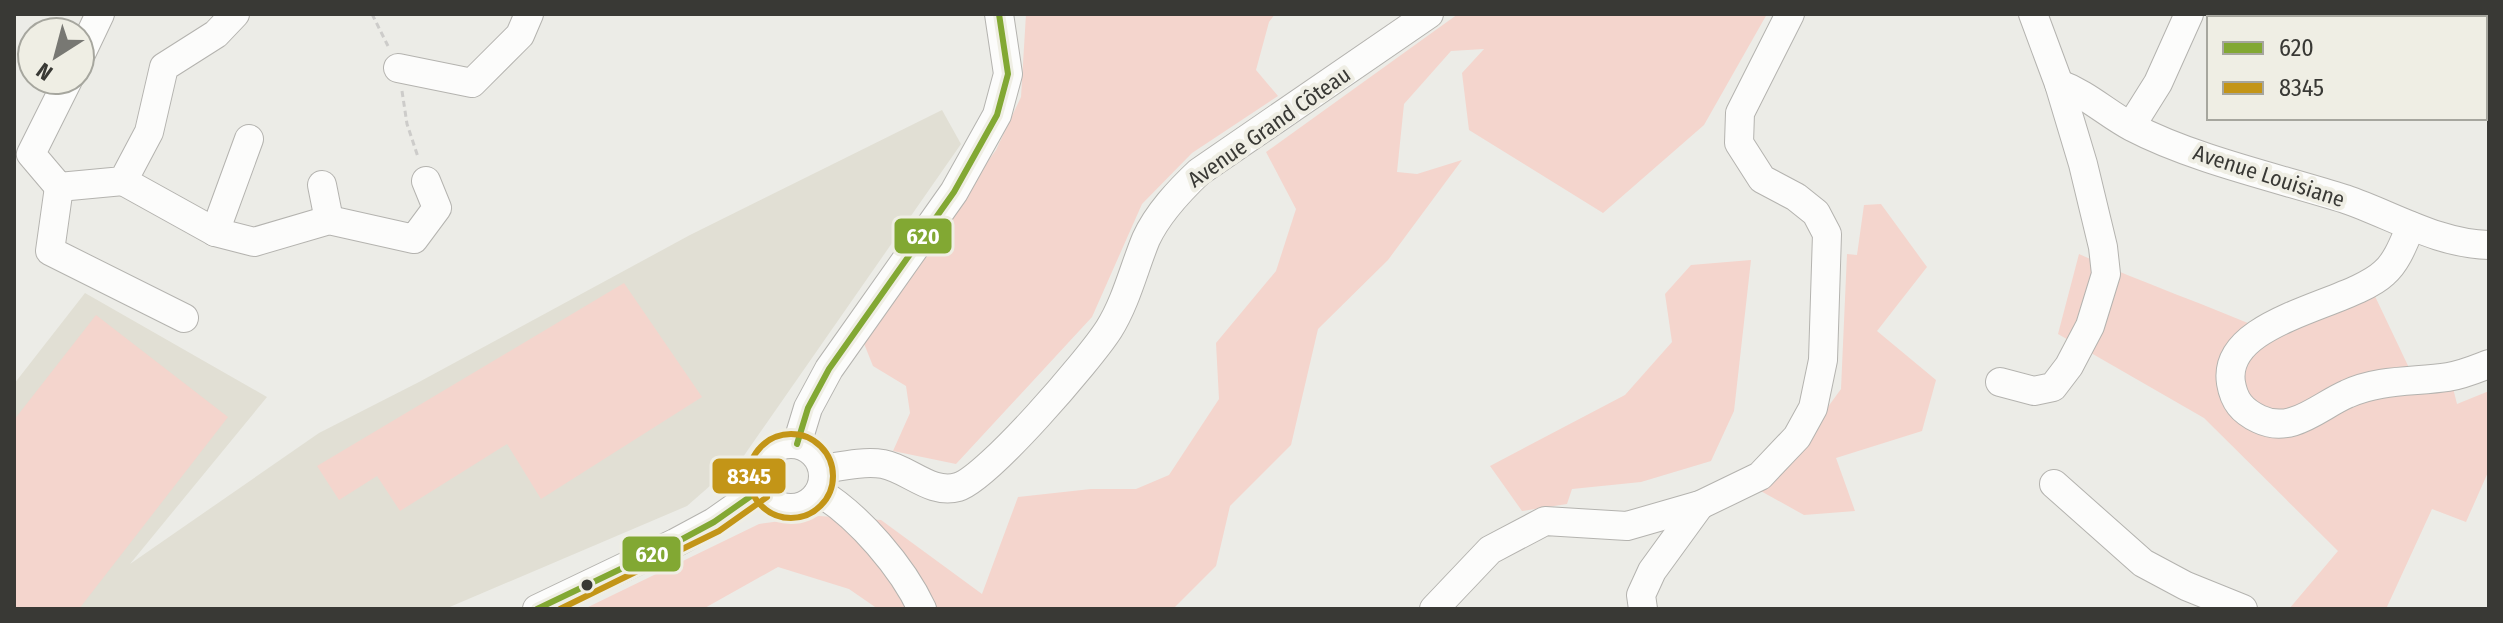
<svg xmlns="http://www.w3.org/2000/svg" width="2503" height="623" font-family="'Fira Sans Condensed',sans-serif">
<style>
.built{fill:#e1dfd4}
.green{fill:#f4d5cd}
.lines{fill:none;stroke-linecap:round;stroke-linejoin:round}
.minor-casing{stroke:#b4b3af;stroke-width:30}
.path{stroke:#cdccca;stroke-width:3;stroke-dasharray:6 4;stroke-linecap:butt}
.minor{stroke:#fcfcfb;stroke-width:28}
.bus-1-casing{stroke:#efeee4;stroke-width:12}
.bus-2-casing{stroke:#efeee4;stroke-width:12}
.bus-1{stroke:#82a833;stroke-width:6}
.bus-2{stroke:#c39517;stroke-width:6}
.bus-dot{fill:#393935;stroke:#efeee4;stroke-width:3}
.labels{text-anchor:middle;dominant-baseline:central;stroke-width:8;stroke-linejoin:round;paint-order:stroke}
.street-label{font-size:22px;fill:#393935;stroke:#efeee4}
.line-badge{stroke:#efeee4;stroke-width:3}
.badge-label{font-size:22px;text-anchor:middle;font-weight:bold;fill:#fff}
</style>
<rect width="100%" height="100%" fill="#ecece7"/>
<path class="built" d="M942,110L961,144L743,457L687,506L445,609H14V384L85,293L267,397L130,564L319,433L419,382L690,235Z"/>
<g class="green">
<path d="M1026,14H1275L1269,22L1256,70L1278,96L1192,153L1142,204L1092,317L956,464L893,451L910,413L906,386L873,366L861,336L996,150L1021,97Z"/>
<path d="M1458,14H1767L1704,125L1603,213L1469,130L1462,73L1484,49L1451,51L1404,104L1397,172L1417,174L1462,160L1388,260L1318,329L1291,445L1230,506L1216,566L1173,609H878L849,589L778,567L703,609H584L759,524L819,516L881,520L982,594L1018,497L1091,489H1136L1169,475L1219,399L1216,343L1276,271L1296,209L1266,152Z"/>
<path d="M1881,204L1927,267L1877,331L1936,380L1922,431L1836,458L1855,511L1804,515L1759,490L1811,430L1841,389L1847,254L1857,255L1864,205Z"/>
<path d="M2079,254C2142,283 2208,305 2271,333L2373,292L2420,391L2453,388L2457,404L2489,391V470L2466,522L2432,509L2386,609H2289L2338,551L2204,418L2058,334Z"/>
<path d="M1751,260L1734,411L1711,461L1641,482L1572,489L1567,504L1522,511L1490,466L1625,395L1672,342L1665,294L1691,265Z"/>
<path d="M624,283L702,397L541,499L507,444L400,511L377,476L339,500L317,466Z"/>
<path d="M96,315L228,417L79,609H14V420Z"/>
</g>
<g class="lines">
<g class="minor-casing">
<g id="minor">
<path d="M80,56L100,14"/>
<path d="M398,68L472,83L520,35L529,14"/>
<path d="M68,80L31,154L59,187L123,181L149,132L164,67L216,34L235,14"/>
<path d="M2059,84C2087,94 2106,113 2132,127C2193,159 2278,178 2345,199C2392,215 2438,244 2489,245"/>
<path d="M2131,126L2158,83L2189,14"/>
<path d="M123,181L215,232L254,242L329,220L414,239L437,208L426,181"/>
<path d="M322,185L329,220"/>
<path d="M59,187L50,251L184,318"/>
<path d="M2411,226C2404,242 2397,262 2384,273C2349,306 2221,319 2231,383C2234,401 2242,411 2259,419C2292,435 2319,406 2347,394C2379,379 2415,382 2448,377C2462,375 2476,369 2489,364"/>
<path d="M215,232L249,139"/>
<path d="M2000,382L2034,391L2053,387L2069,366L2090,326L2106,274L2103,247L2083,164L2059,84L2033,14"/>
<circle cx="791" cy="476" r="32"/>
<path d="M797,444L808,408L829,369L954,192L997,115L1008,74L999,14"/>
<path d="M823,469C842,466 864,461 883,464C909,469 931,495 958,487C987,479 1090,359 1109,329C1126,302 1134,268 1146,239C1158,213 1179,191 1199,172L1429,14"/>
<path d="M2054,484L2143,563L2186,586L2243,609"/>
<path d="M819,492C859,516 903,568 922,609"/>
<path d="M537,609L675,543L714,522L761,489"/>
<path d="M1434,609L1490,550L1545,521L1627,526L1700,505L1760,476L1797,437L1813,408L1823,360L1827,234L1816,213L1796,197L1762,179L1739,143L1740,113L1790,14"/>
<path d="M1643,609L1641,595L1652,571L1700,505"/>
</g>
</g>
<g class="path">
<path d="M372,14L388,46"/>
<path d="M2389,14V18"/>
<path d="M2318,18L2321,14"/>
<path d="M402,91L407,124L418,157"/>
</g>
<use href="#minor" class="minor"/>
<g class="bus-1-casing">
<g id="bus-1">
<path d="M797,444L808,408L829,369L954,192L997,115L1008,74L999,14"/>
<path d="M537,609L675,543L714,522L761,489"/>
</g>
</g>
<g class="bus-2-casing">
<g id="bus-2">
<circle cx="791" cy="476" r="42"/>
<path d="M560,609L719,531L767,497"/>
</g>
</g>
<use href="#bus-1" class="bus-1"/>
<use href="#bus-2" class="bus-2"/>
</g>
<circle class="bus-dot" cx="587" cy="585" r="7"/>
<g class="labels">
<g class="street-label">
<text transform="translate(1269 127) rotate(-35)">Avenue Grand Côteau</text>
<text transform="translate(2269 176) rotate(18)">Avenue Louisiane</text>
</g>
</g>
<g class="line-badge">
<rect x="893" y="217" width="60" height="38" rx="8" fill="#82a833"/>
<rect x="711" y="457" width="76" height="38" rx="8" fill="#c39517"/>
<rect x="621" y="535" width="61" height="38" rx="8" fill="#82a833"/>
</g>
<g class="badge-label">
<text x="923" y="244">620</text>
<text x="749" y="484">8345</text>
<text x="652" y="562">620</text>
</g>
<rect width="2503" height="623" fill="none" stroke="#393935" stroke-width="32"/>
<rect x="2207" y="16" width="280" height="104" fill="#efeee4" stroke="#a6a69e" stroke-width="2"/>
<rect x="2223" y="42" width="40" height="12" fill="#82a833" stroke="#a6a69e" stroke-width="2"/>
<text x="2279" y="56" font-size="24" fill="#393935">620</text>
<rect x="2223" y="82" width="40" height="12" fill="#c39517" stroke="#a6a69e" stroke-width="2"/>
<text x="2279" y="96" font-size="24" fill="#393935">8345</text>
<g transform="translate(56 56) rotate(216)"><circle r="38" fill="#efeee4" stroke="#a6a69e" stroke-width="2"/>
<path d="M0-6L14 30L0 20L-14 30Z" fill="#787873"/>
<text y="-12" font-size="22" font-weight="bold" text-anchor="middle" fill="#393935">N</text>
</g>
</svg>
